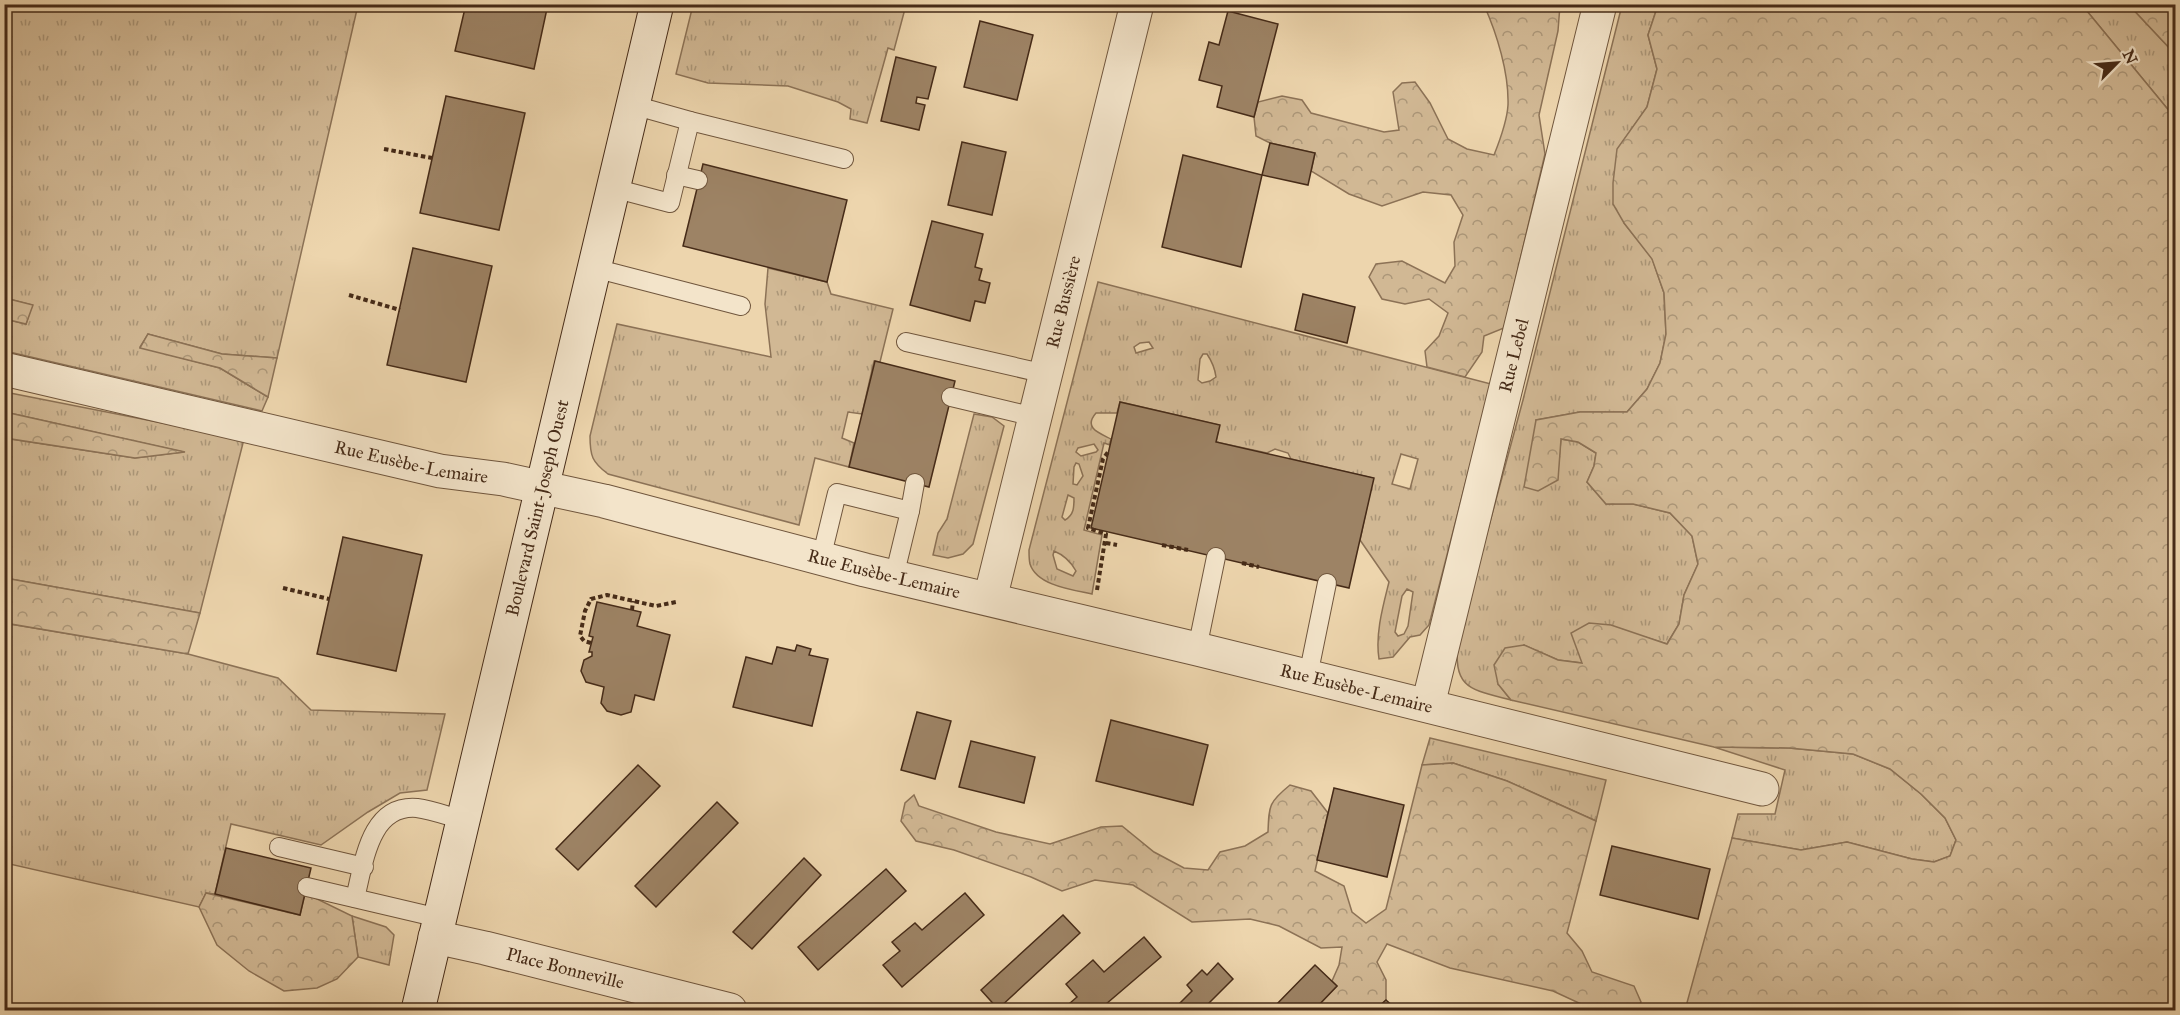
<svg xmlns="http://www.w3.org/2000/svg" width="2180" height="1015" font-family="'IM FELL Great Primer',serif">
<style>
.grass{fill:url(#grass-tufts);stroke:#8c7256;stroke-width:1.5;fill-rule:evenodd}
.forest{fill:url(#forest-crowns);stroke:#8c7256;stroke-width:1.5}
.building{fill:#9d8365;stroke:#462b18;stroke-width:1.5}
.lines{fill:none;stroke-linecap:round;stroke-linejoin:round}
.lane-casing{stroke:#70563d;stroke-width:20}
.street-casing{stroke:#70563d;stroke-width:35}
.secondary-casing{stroke:#462b18;stroke-width:35}
.path{stroke:#462b18;stroke-width:4;stroke-dasharray:4.5 3;stroke-linecap:butt}
.lane{stroke:#f3e4ca;stroke-width:18}
.street{stroke:#f3e4ca;stroke-width:33}
.secondary{stroke:#f3e4ca;stroke-width:33}
.labels{text-anchor:middle;dominant-baseline:central;stroke-width:5;stroke-linejoin:round;paint-order:stroke}
.street-label{font-size:18px;fill:#462b18;stroke:#f3e4ca}
</style>
<defs>
<pattern id="grass-tufts" width="24" height="20" patternUnits="userSpaceOnUse" patternTransform="scale(1.5)"><rect width="24" height="20" fill="#d1b894"/><path d="M3 7l-1-3M5 7V3M7 7l1-3M15 17l-1-3M17 17v-4M19 17l1-3" fill="none" stroke="#ab9678"/></pattern>
<pattern id="forest-crowns" width="20" height="18" patternUnits="userSpaceOnUse" patternTransform="scale(1.5)"><rect width="20" height="18" fill="#d1b894"/><path d="M2 6a3 3 0 1 1 6 0M12 15a3 3 0 1 1 6 0" fill="none" stroke="#ab9678"/></pattern>
</defs>
<rect width="100%" height="100%" fill="#edd5ad"/>
<filter id="stains"><feTurbulence type="fractalNoise" baseFrequency=".00333" numOctaves="4"/><feColorMatrix values="0 0 0 0 .2 0 0 0 0 .09 0 0 0 0 .02 0 0 0 .5 -.17"/></filter>
<radialGradient id="worn" r=".72"><stop offset=".6" stop-color="#630" stop-opacity="0"/><stop offset="1" stop-color="#630" stop-opacity=".3"/></radialGradient>
<g class="grass">
<path d="M5,5H358L277,358L222,354L148,334L140,347L220,368L268,397L262,411L5,351V319L26,324L32,305L5,298Z"/>
<path d="M693,5V4L906,5L894,50L888,48L867,123L850,119L851,109L838,102L788,86L708,83L676,74Z"/>
<path d="M1622,5H1658L1648,35L1657,69L1647,107L1618,149L1624,223L1652,258L1664,293L1666,334L1660,363L1647,389L1627,412H1580L1536,420L1557,480L1561,439L1578,442L1596,453L1594,466L1587,482L1606,504H1633L1670,513L1692,536L1698,564L1684,595L1679,624L1667,644L1645,637L1582,663L1558,660L1524,645L1498,684L1511,700C1469,689 1453,689 1458,640L1523,400Z"/>
<path d="M2082,5H2129L2175,54V118Z"/>
<path d="M768,268L827,282L831,294L893,309L880,362L874,361L862,414L848,412L842,438L854,443L849,467L815,458L799,525L608,474C592,462 590,456 590,436L617,324L771,357L765,304Z"/>
<path d="M1098,282L1491,384L1429,625L1420,635L1410,637L1393,657L1379,659C1375,634 1383,606 1389,582L1360,540L1373,478L1291,459L1288,453L1275,449L1267,453L1216,442L1219,425L1120,402L1117,413H1096C1083,428 1099,433 1111,439L1110,445L1104,443L1084,530L1102,535L1092,594C1074,590 1037,586 1030,564C1029,560 1029,554 1029,550ZM1149,342L1153,348L1136,353L1134,347L1140,343ZM1203,354H1207C1211,360 1215,369 1216,377L1210,381L1202,383L1198,380L1200,359ZM1094,444L1098,450L1096,452L1081,456L1076,452L1078,448ZM1401,454L1418,459L1410,489L1392,484ZM1076,463L1079,464L1083,476L1077,485L1073,484L1074,467ZM1068,495L1074,498C1074,507 1074,515 1065,520L1062,517ZM1054,551C1064,555 1071,562 1076,571L1073,576L1057,569L1053,555ZM1407,589L1413,592L1408,626L1404,634L1398,636L1395,632L1402,596Z"/>
<path d="M5,392L244,439L200,613L5,578L4,438L135,458L183,452L5,412Z"/>
<path d="M974,414L992,417L1004,426L973,544L963,554L948,558L933,555L938,533L947,519Z"/>
<path d="M4,623L188,654L278,678L311,710L445,714L427,790L400,793L368,812L321,845L231,824L215,894L206,893L199,907L5,863Z"/>
<path d="M1430,738L1606,780L1596,821L1507,781L1453,763L1422,765Z"/>
<path d="M1714,747L1789,748L1853,754L1890,769L1921,794L1945,818L1956,840L1950,856L1934,862L1912,859L1847,842L1801,850L1732,838L1738,814H1775L1785,770Z"/>
<path d="M352,916L386,927L394,935L389,965L358,957Z"/>
</g>
<g class="forest">
<path d="M1484,5H1560L1558,31L1539,115L1545,154L1504,328L1484,336L1482,352L1465,377L1427,367L1425,351L1439,336L1448,313L1429,299L1405,304L1382,299L1369,277L1376,264L1402,261L1445,283L1455,266L1454,242L1463,215L1451,195L1423,192L1382,206L1349,194L1311,171L1315,153L1270,143L1256,136L1254,117L1258,102L1282,96L1302,100L1311,113L1384,132L1399,130L1393,92L1402,83L1415,82L1430,103L1448,139L1467,149L1494,155C1500,140 1507,122 1508,105C1509,73 1497,34 1484,5Z"/>
<path d="M1658,5H2082L2175,118V1010H1685L1732,838L1801,850L1847,842L1912,859L1934,862L1950,856L1956,840L1945,818L1921,794L1890,769L1853,754L1789,748L1714,747L1511,700L1498,684L1494,665L1505,648L1524,645L1558,660L1582,663L1571,633L1589,623L1611,625L1667,644L1679,624L1684,595L1698,564L1692,536L1670,513L1633,504H1606L1587,482L1594,466L1596,453L1578,442L1561,439L1558,480L1538,491L1524,487L1536,420L1580,412H1627L1647,389L1660,363L1666,334L1664,293L1652,259L1624,223L1613,204V183L1617,149L1647,107L1657,69L1648,35Z"/>
<path d="M2129,5H2175V54Z"/>
<path d="M5,298L33,305L26,324L5,319Z"/>
<path d="M148,334L222,354L277,358L268,397L220,368L140,348Z"/>
<path d="M5,412L185,452L135,458L5,438Z"/>
<path d="M5,578L200,613L188,654L5,623Z"/>
<path d="M1453,763L1507,781L1596,821L1567,933L1582,951L1592,972L1634,986L1641,1002L1636,1010H1594L1553,991L1450,968L1387,944L1377,962L1386,980V1000L1375,1010H1314L1337,986L1332,981L1339,965L1342,947L1321,948L1279,926L1250,919L1192,922L1133,885L1095,880L1062,891L1031,877L954,850L916,841L901,821L905,803L914,795L919,806L996,832L1050,844L1101,827L1122,826L1154,852L1184,868L1208,870L1220,852L1245,846L1268,832C1269,805 1269,802 1290,785L1311,791L1328,813L1315,871L1344,886L1352,912L1366,923L1386,909L1422,765Z"/>
<path d="M206,893L300,915L305,893L352,916L358,957L337,979L317,988L284,991L249,971L217,945L199,907Z"/>
</g>
<g class="building">
<path d="M466,4H548L534,69L455,51Z"/>
<path d="M1228,11L1278,24L1254,117L1217,107L1222,86L1199,80L1209,42L1219,45Z"/>
<path d="M980,21L1033,35L1017,100L964,87Z"/>
<path d="M896,57L936,67L928,99L917,97L916,103L925,105L919,130L881,121Z"/>
<path d="M446,96L525,113L499,230L420,213Z"/>
<path d="M962,142L1006,152L992,215L948,205Z"/>
<path d="M1270,143L1315,153L1308,185L1262,175Z"/>
<path d="M1183,155L1262,175L1241,267L1162,247Z"/>
<path d="M703,164L847,200L827,282L683,246Z"/>
<path d="M932,221L983,234L975,267L982,269L979,280L990,283L985,303L975,301L970,321L910,305Z"/>
<path d="M413,248L492,266L466,382L387,365Z"/>
<path d="M1303,294L1355,307L1347,343L1295,330Z"/>
<path d="M875,361L955,381L929,487L849,467Z"/>
<path d="M1120,402L1220,425L1216,442L1374,478L1349,588L1091,528Z"/>
<path d="M343,537L422,555L396,671L317,654Z"/>
<path d="M597,602L641,612L637,626L670,635L654,700L635,695L631,712L621,715L607,711L601,703L604,687L586,682L581,671L584,660L592,656V652H589L593,637L589,636Z"/>
<path d="M797,645L811,649L809,655L828,659L812,726L733,707L746,657L772,664L777,647L795,651Z"/>
<path d="M917,712L951,721L935,779L901,770Z"/>
<path d="M1111,720L1208,745L1193,805L1096,781Z"/>
<path d="M971,741L1035,757L1024,803L959,787Z"/>
<path d="M638,765L660,786L578,870L556,849Z"/>
<path d="M1334,788L1404,805L1387,877L1317,860Z"/>
<path d="M717,802L738,823L656,907L635,886Z"/>
<path d="M1612,846L1710,869L1698,919L1600,895Z"/>
<path d="M226,848L311,868L300,915L215,894Z"/>
<path d="M804,858L821,875L752,949L733,932Z"/>
<path d="M886,869L906,891L818,970L798,947Z"/>
<path d="M965,893L984,915L902,987L883,965L900,951L892,942L915,923L922,930Z"/>
<path d="M1063,915L1080,933L998,1009L981,990Z"/>
<path d="M1144,937L1161,957L1099,1010H1062L1077,997L1066,984L1093,960L1104,972Z"/>
<path d="M1218,963L1233,979L1202,1010H1173L1192,991L1187,985L1202,970L1207,975Z"/>
<path d="M1315,965L1337,986L1314,1010H1271Z"/>
<path d="M1386,1000L1397,1010H1375Z"/>
</g>
<g class="lines">
<g class="lane-casing">
<g id="lane">
<path d="M690,121L844,159"/>
<path d="M676,175L698,180"/>
<path d="M613,188L670,203L690,121L633,105"/>
<path d="M594,268L741,306"/>
<path d="M906,342L1046,374"/>
<path d="M951,397L1035,417"/>
<path d="M910,511L915,483"/>
<path d="M821,559L837,493L910,511L894,577"/>
<path d="M1197,649L1216,557"/>
<path d="M1308,676L1327,583"/>
<path d="M279,847L364,867"/>
<path d="M307,887L439,918"/>
<path d="M355,898C364,864 369,804 417,808C432,810 448,816 463,820"/>
</g>
</g>
<g class="street-casing">
<g id="street">
<path id="s1" d="M4,369L440,471L503,479L604,501L865,570L1197,649L1762,789"/>
<path id="s2" d="M990,599L1137,4"/>
<path id="s3" d="M1428,705L1600,4"/>
<path id="s4" d="M435,937L485,948L730,1010"/>
</g>
</g>
<g class="secondary-casing">
<g id="secondary">
<path id="s5" d="M418,1010L657,4"/>
</g>
</g>
<g class="path">
<path d="M384,149L432,158"/>
<path d="M349,295L400,310"/>
<path d="M1106,543L1117,545"/>
<path d="M1162,545L1188,550"/>
<path d="M1242,563L1259,567"/>
<path d="M283,588L329,599"/>
<path d="M1097,590L1106,534L1088,528L1103,459L1108,452"/>
<path d="M632,610L633,601"/>
<path d="M591,643L584,641L580,636L585,611L591,599L607,595L656,606L676,602"/>
</g>
<use href="#lane" class="lane"/>
<use href="#street" class="street"/>
<use href="#secondary" class="secondary"/>
</g>
<g class="labels">
<g class="street-label">
<text stroke="none"><textPath href="#s2" startOffset="306">Rue Bussière</textPath></text>
<text stroke="none"><textPath href="#s3" startOffset="360">Rue Lebel</textPath></text>
<text stroke="none"><textPath href="#s1" startOffset="418">Rue Eusèbe-Lemaire</textPath></text>
<text stroke="none"><textPath href="#s5" startOffset="516">Boulevard Saint-Joseph Ouest</textPath></text>
<text stroke="none"><textPath href="#s1" startOffset="904">Rue Eusèbe-Lemaire</textPath></text>
<text stroke="none"><textPath href="#s1" startOffset="1390">Rue Eusèbe-Lemaire</textPath></text>
<text stroke="none"><textPath href="#s4" startOffset="134">Place Bonneville</textPath></text>
</g>
</g>
<rect width="2180" height="1015" fill="none" stroke="#edd5ad" stroke-width="24"/>
<rect x="6" y="6" width="2168" height="1003" fill="none" stroke="#462b18" stroke-width="3"/>
<rect x="12" y="12" width="2156" height="991" fill="none" stroke="#462b18" stroke-width="1.5"/>
<g transform="translate(2117 63) rotate(65)" stroke="#f3e4ca" stroke-width="4.5" paint-order="stroke">
<path d="M0-4.5L10 22L0 15L-10 22Z" fill="#462b18"/>
<text y="-9" font-size="16" font-weight="bold" text-anchor="middle" fill="#462b18">N</text>
</g>
<rect width="100%" height="100%" filter="url(#stains)"/>
<rect width="100%" height="100%" fill="url(#worn)"/>
</svg>
